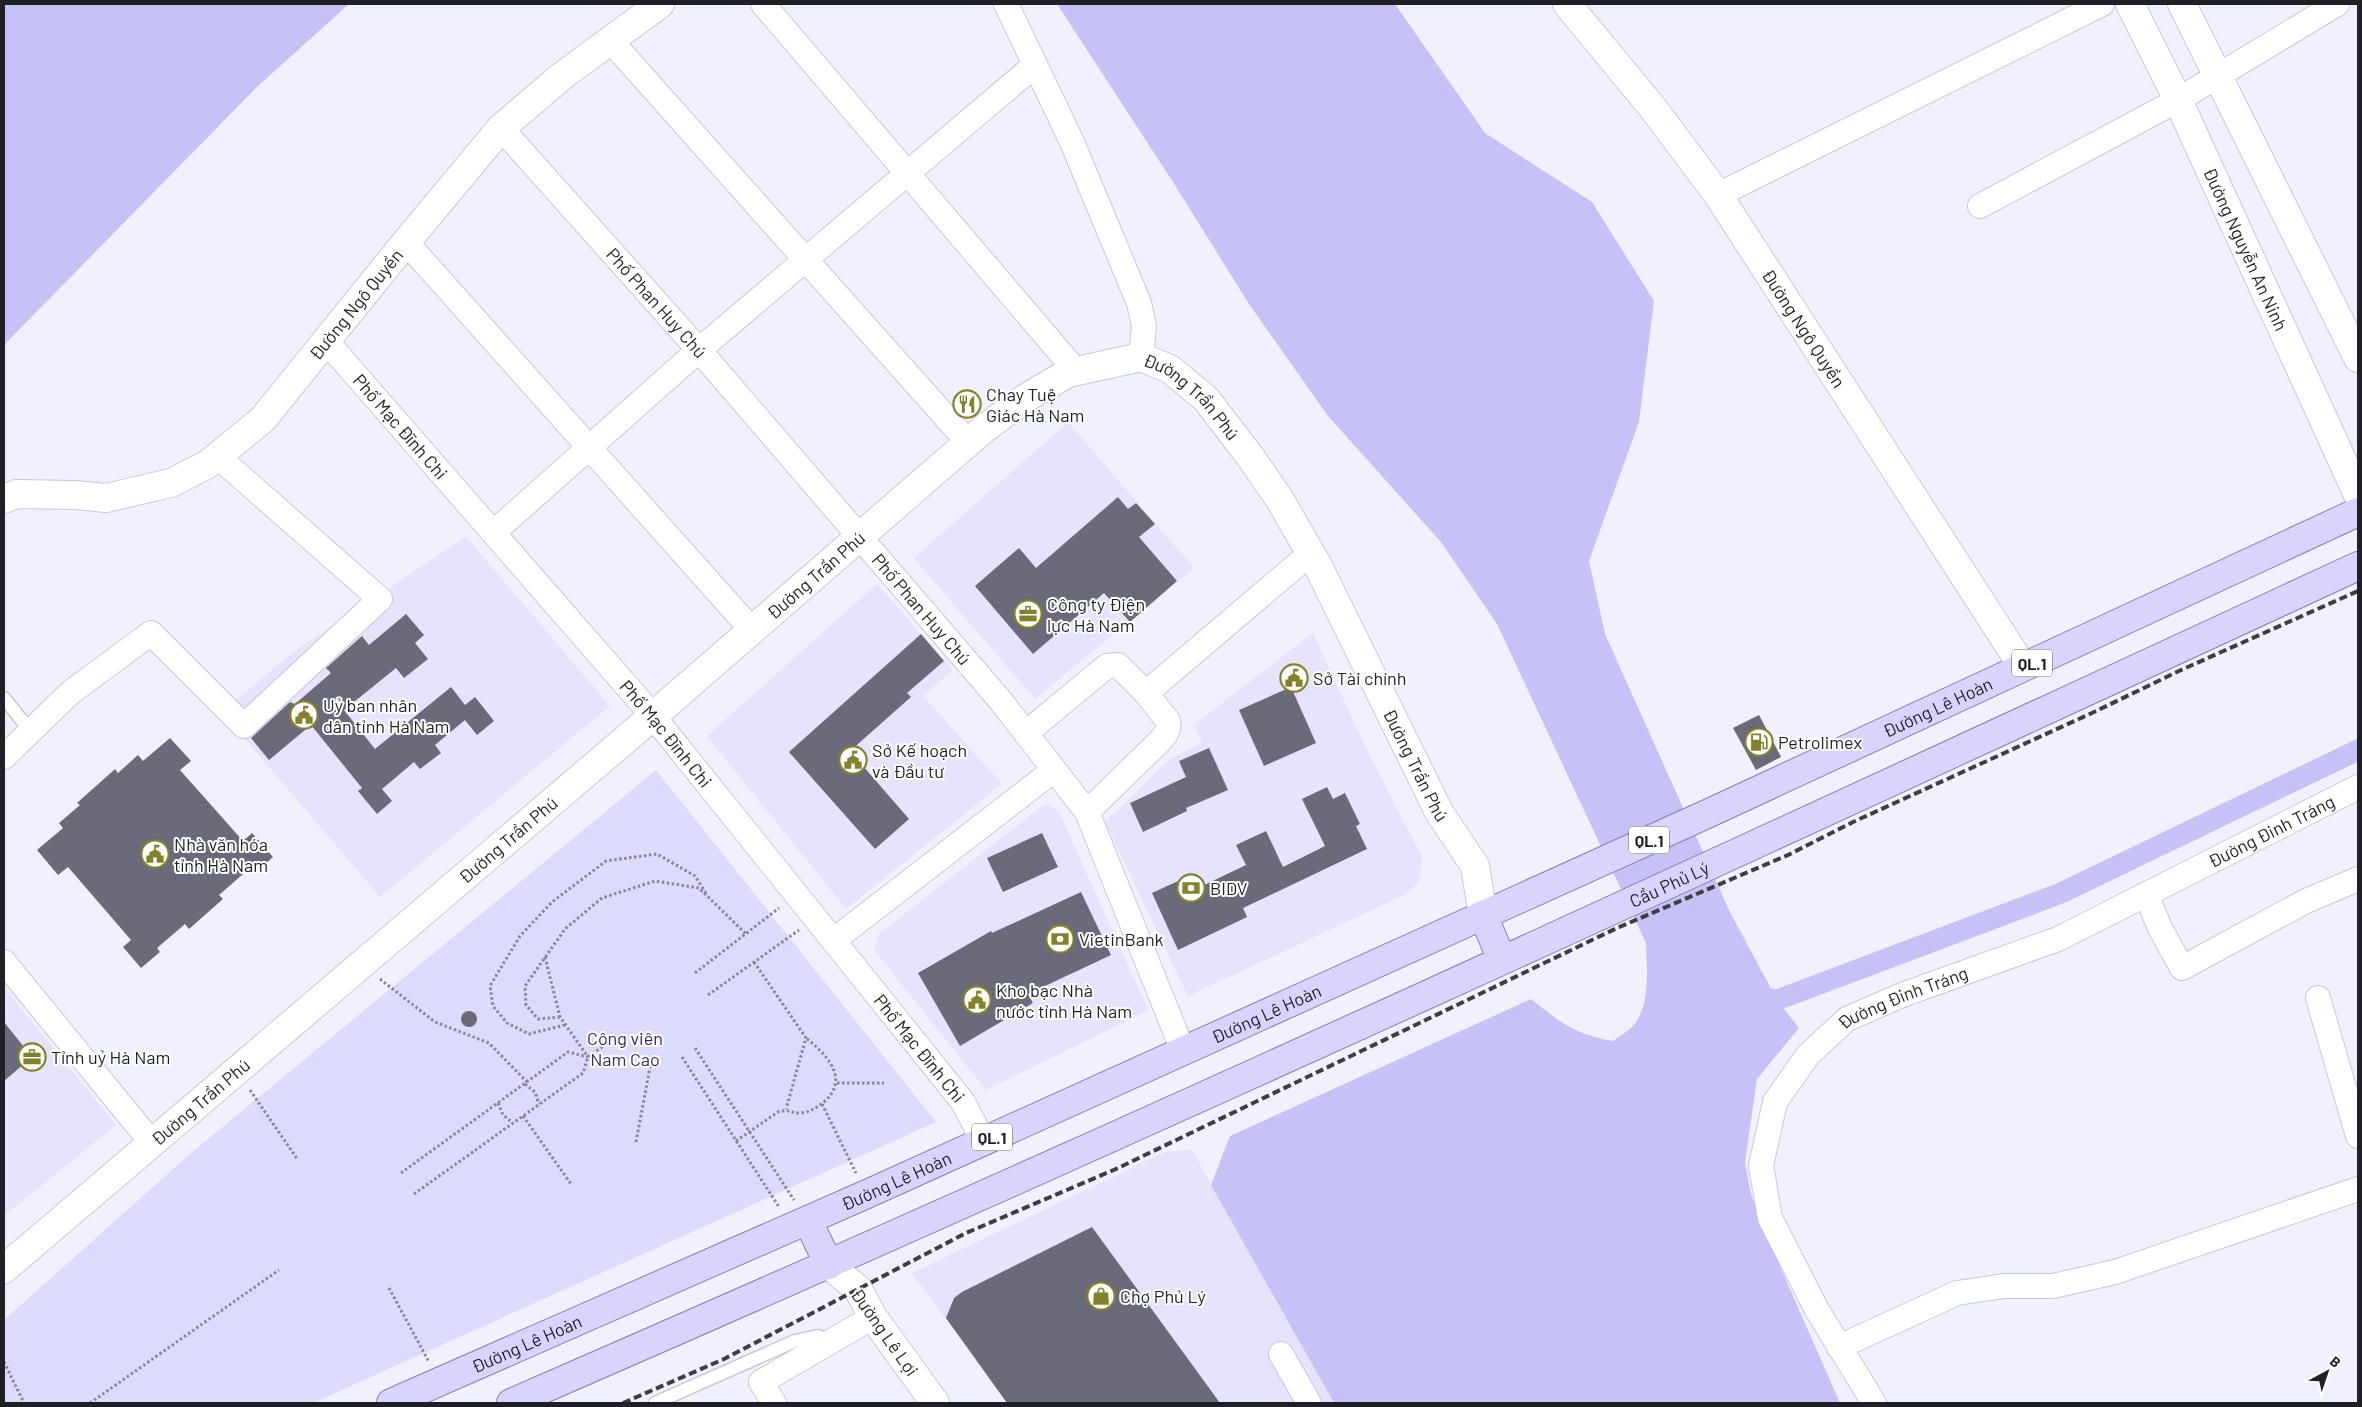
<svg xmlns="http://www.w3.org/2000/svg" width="2362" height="1407" font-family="Barlow,sans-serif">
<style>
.built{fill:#e5e3fd}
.green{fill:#dddbfd}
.water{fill:#c6c2f7}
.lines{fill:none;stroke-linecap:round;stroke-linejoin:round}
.canal{stroke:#c6c2f7;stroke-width:21}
.building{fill:#6b6a7a}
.service-casing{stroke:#c8c7d8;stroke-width:15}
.minor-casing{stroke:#c8c7d8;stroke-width:26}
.tertiary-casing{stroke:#c8c7d8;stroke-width:30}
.primary-casing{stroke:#8682b0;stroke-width:30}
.path{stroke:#898893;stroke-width:3;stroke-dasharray:2.5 2.5;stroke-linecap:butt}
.service{stroke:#fff;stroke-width:12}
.minor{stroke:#fff;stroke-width:24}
.tertiary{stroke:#fff;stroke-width:28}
.primary{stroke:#d8d4fd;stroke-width:28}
.rail{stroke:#3d3d44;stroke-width:4;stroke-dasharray:8 4;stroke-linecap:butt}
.labels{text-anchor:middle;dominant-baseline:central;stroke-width:4;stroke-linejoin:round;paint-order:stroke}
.shield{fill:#fff;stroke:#626266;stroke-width:1}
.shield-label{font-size:16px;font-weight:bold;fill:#1f1f25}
.street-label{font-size:18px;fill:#1f1f25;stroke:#fff}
.poi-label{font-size:18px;fill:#1f1f25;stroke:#fff;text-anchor:start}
.park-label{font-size:18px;fill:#342966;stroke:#fff}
</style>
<rect width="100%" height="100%" fill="#f1f0ff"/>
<g class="built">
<path d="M1068,422L1194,568L1035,699L914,558Z"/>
<path d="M466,537L610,706L380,897L222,712L292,653Z"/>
<path d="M877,584L953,670L923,696L1002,784L846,909L707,736Z"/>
<path d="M1313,633L1365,746L1422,857L1421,872L1417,884L1406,894L1188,996L1105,822L1170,759L1202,743L1195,724Z"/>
<path d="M1045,804L1058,810L1148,1010L986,1090L874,950L880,933Z"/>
<path d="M4,988L116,1125L4,1216Z"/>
<path d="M1192,1150L1334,1403H1007L912,1273L1167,1151Z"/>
</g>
<path class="green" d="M656,770L936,1122L313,1403H4V1320L191,1153Z"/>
<g class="water">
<path d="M4,4H349L258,86L4,345Z"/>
<path d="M1057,4H1395L1485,133L1592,202L1654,301L1639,422L1589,561L1605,634L1729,910L1777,1000L1799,1028L1757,1079L1745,1162L1751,1194L1764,1230L1840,1403H1334L1211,1185L1230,1136L1531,999C1561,1023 1574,1034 1613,1041C1619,1037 1626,1032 1632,1027C1651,1007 1647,969 1646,943L1497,624L1441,542L1328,416L1249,304L1173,182Z"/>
</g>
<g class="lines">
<path class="canal" d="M1748,996L1777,1000L2061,893L2358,750"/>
</g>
<g class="building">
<path d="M1118,497L1128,509L1136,503L1155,524L1139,537L1177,581L1130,622L1104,593L1033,654L975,586L1019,548L1036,568Z"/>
<path d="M406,614L424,635L415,643L428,659L404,678L396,668L344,710L375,749L451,687L465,705L475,697L494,721L477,735L465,720L435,745L441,753L420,769L414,762L382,789L392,801L377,814L358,791L362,788L311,725L269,760L251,738L290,702L295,704L331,673L326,668L362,636L369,645Z"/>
<path d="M921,634L944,661L907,693L911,697L850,751L909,819L875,849L789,752Z"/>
<path d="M1291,687L1316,743L1264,766L1239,710Z"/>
<path d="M1759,715L1781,757L1756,770L1733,728Z"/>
<path d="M170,738L191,761L180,770L243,841L252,833L273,857L254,874L250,868L219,895L223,899L189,929L185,924L157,948L160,952L141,968L123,947L131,940L68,867L58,875L37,850L63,828L59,823L80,805L77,803L115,769L118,773L138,755L143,761Z"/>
<path d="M1209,748L1228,790L1186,808L1187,811L1143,832L1130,803L1186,777L1179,761Z"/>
<path d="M1327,787L1333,799L1345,793L1360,824L1356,826L1367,849L1243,908L1247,917L1178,950L1152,893L1191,875L1198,888L1246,865L1236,845L1266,831L1283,867L1325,846L1302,799Z"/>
<path d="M1042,833L1058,867L1003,892L987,858Z"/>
<path d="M1081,892L1111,955L1028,994L1033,1003L960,1046L918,973L991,931L992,933Z"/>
<circle cx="469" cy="1019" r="8"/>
<path d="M4,1022L32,1057L4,1081Z"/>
<path d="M1092,1227L1220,1403H1007L946,1318L954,1298L962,1292Z"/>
</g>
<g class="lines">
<g class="service-casing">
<g id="service">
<path d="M4,698L31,732"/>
<path d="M655,1403L795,1341L818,1336L831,1341"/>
</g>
</g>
<g class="minor-casing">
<g id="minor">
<path d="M763,4L1076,371"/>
<path d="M1006,4L1072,142L1139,303L1144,326L1141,357"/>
<path d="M610,40L968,442"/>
<path id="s1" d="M501,128L699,350L1000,700L1087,812L1183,1051"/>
<path d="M1718,195L2102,4"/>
<path d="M1980,206L2178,100L2337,4"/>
<path d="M406,242L751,629"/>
<path id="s2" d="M327,342L653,716L963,1102L975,1125L981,1142"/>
<path d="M494,532L699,350L1035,65"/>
<path d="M1146,693L1311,553"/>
<path d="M1026,733L1107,666L1118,665L1146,693L1168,721C1170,730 1165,736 1159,742L1087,812"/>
<path d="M4,757L70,693L151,633L244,726L380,599L217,456"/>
<path d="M2146,894L2160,928L2182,968L2306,901L2358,879"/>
<path d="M834,940L1054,770"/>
<path d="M4,962L152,1143"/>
<path d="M2318,998L2358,1136"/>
<path d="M1839,1347L1957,1293L2004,1286H2053L2115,1272L2358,1189"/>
<path d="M1281,1354L1309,1403"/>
<path d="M774,1403L761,1382L873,1317"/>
<path id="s3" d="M1874,1403L1817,1310L1770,1218L1761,1166L1775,1102L1808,1055L1847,1019L1902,995L2058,939L2358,787"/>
</g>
</g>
<g class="tertiary-casing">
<g id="tertiary">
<path id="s4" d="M1567,4L1652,107L1718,195L2023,667"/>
<path id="s5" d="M2130,4L2178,100L2358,495"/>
<path d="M2182,4L2358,358"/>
<path id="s6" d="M4,499L16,494L75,495L106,498L171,483L208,464L263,419L406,242L501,128L562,76L660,4"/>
<path d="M829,1265L858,1289L873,1317L935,1403"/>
<path id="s7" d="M4,1269L653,716L985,428L1024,399L1068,373L1141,357L1170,369L1206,399L1249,455L1280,500L1318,566L1439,812L1475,866L1483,915"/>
</g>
</g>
<g class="primary-casing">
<g id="primary">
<path d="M1483,915L1502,960"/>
<path d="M808,1221L829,1265"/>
<path id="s8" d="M391,1403L867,1194L1707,814L2358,512"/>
<path id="s9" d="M511,1403C1131,1134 1745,850 2358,566"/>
</g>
</g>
<g class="path">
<path d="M545,957L560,1017L588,1057"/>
<path d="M754,962L806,1038L786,1109"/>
<path d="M695,973L779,908"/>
<path d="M380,979L435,1022L489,1043L527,1082"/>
<path d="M708,995L799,930"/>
<path d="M560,1017L538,1019L526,1005L525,986L565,929L602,898L655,881L699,888L746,934"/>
<path d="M565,1025L529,1034L507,1023L493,1006L490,986L520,936L552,902L606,861L657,854L695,876L707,895"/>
<path d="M695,1048L794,1200"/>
<path d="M682,1057L779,1207"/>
<path d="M837,1083H884"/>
<path d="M525,1084L535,1092L539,1104"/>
<path d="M250,1090L298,1160"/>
<path d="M498,1103L503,1115L513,1123"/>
<path d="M822,1104L856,1173"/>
<path d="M523,1116L571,1184"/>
<path d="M736,1141L778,1112C789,1108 792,1114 801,1113C810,1112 818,1107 825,1101C850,1078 826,1054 806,1038"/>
<path d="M636,1142L651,1062"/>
<path d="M401,1173L568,1052L588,1057"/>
<path d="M414,1194L583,1073L588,1057L614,1038"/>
<path d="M389,1288L429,1362"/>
<path d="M4,1362L24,1403"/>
<path d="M90,1403L279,1270"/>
</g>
<use href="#service" class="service"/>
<use href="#minor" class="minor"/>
<use href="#tertiary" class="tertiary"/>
<use href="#primary" class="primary"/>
<path class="rail" d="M623,1403L724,1359L966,1233L1116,1169L1617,928L1788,855L1853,822L2092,713L2181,670L2358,591"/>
</g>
<defs>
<g id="restaurant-ring" transform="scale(1.4375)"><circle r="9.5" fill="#fff" stroke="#83812a" stroke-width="1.5"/><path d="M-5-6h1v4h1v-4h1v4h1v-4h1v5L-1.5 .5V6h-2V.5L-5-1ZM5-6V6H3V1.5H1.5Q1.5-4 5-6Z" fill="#83812a"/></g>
<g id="office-ring" transform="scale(1.4375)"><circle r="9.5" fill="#fff" stroke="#83812a" stroke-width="1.5"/><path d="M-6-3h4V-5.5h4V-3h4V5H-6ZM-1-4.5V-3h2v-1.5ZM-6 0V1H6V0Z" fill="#83812a"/></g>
<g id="civic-ring" transform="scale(1.4375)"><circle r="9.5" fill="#fff" stroke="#83812a" stroke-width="1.5"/><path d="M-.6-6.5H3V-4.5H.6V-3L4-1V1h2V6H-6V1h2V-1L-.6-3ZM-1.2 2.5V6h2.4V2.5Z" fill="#83812a"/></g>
<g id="fuel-ring" transform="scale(1.4375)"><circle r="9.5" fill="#fff" stroke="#83812a" stroke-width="1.5"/><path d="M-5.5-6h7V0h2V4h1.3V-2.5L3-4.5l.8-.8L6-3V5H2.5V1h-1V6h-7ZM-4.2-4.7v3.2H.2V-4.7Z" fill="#83812a"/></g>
<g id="bank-ring" transform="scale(1.4375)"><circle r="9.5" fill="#fff" stroke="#83812a" stroke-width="1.5"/><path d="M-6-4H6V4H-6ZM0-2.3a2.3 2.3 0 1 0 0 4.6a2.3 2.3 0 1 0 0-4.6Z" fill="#83812a"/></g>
<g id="shop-ring" transform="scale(1.4375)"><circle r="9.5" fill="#fff" stroke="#83812a" stroke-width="1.5"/><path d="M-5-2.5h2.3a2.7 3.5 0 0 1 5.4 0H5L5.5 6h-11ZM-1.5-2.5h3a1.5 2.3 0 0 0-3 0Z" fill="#83812a"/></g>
</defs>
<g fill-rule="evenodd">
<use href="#restaurant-ring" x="967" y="404"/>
<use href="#office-ring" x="1028" y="614"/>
<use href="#civic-ring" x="1294" y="678"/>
<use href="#civic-ring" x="304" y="715"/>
<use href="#fuel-ring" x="1759" y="742"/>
<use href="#civic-ring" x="853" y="760"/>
<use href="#civic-ring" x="155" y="854"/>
<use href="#bank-ring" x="1191" y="888"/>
<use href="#bank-ring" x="1060" y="939"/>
<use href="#civic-ring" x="977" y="1000"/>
<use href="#office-ring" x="32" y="1057"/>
<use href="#shop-ring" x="1101" y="1296"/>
</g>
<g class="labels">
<g class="shield">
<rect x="2012" y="649.5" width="40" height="27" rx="4"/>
<rect x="1629" y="826.5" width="40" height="27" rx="4"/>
<rect x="972" y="1123.5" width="40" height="27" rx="4"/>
</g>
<g class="shield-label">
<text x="2032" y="663">QL.1</text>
<text x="1649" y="840">QL.1</text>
<text x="992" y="1137">QL.1</text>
</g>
<g class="street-label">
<text stroke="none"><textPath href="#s5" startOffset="271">Đường Nguyễn An Ninh</textPath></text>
<text stroke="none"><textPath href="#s1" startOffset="234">Phố Phan Huy Chú</textPath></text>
<text stroke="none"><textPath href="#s6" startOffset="430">Đường Ngô Quyền</textPath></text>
<text stroke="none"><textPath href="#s4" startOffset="402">Đường Ngô Quyền</textPath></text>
<text stroke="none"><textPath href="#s7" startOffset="1532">Đường Trần Phú</textPath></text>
<text stroke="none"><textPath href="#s2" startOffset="112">Phố Mạc Đĩnh Chi</textPath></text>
<text stroke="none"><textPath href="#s7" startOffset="1068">Đường Trần Phú</textPath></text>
<text stroke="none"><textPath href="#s1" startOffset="639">Phố Phan Huy Chú</textPath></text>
<text stroke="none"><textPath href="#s8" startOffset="1696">Đường Lê Hoàn</textPath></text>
<text stroke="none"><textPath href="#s2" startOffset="518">Phố Mạc Đĩnh Chi</textPath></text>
<text stroke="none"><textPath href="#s7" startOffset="1968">Đường Trần Phú</textPath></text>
<text stroke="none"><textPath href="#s3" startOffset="906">Đường Đinh Tráng</textPath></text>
<text stroke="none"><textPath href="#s7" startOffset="662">Đường Trần Phú</textPath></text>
<text stroke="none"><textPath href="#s9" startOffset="1269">Cầu Phủ Lý</textPath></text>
<text stroke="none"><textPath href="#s3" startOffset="501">Đường Đinh Tráng</textPath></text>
<text stroke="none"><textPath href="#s8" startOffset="958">Đường Lê Hoàn</textPath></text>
<text stroke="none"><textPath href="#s2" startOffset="922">Phố Mạc Đĩnh Chi</textPath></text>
<text stroke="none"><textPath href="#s7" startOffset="258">Đường Trần Phú</textPath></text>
<text stroke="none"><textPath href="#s8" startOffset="552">Đường Lê Hoàn</textPath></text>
<text transform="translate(885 1332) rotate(55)">Đường Lê Lợi</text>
<text stroke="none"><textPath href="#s8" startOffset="148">Đường Lê Hoàn</textPath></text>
</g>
<g class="poi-label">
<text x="986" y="394">Chay Tuệ<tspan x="986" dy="21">Giác Hà Nam</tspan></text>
<text x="1047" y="604">Công ty Điện<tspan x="1047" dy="21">lực Hà Nam</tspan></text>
<text x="1313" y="678">Sở Tài chính</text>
<text x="323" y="705">Uỷ ban nhân<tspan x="323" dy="21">dân tỉnh Hà Nam</tspan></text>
<text x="1778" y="742">Petrolimex</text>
<text x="872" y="750">Sở Kế hoạch<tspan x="872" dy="21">và Đầu tư</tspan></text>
<text x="174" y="844">Nhà văn hóa<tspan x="174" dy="21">tỉnh Hà Nam</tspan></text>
<text x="1210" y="888">BIDV</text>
<text x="1079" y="939">VietinBank</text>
<text x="996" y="990">Kho bạc Nhà<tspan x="996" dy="21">nước tỉnh Hà Nam</tspan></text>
<text x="51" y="1057">Tỉnh uỷ Hà Nam</text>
<text x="1120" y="1296">Chợ Phủ Lý</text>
</g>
<g class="park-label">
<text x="625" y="1038">Công viên<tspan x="625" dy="21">Nam Cao</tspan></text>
</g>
</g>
<rect width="2362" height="1407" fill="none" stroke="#1f1f25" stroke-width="10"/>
<g transform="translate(2327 1372) rotate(40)" stroke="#ffffff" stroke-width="4" paint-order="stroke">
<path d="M0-4L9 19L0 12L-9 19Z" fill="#1f1f25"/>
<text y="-8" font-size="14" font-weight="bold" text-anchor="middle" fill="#1f1f25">B</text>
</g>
</svg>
